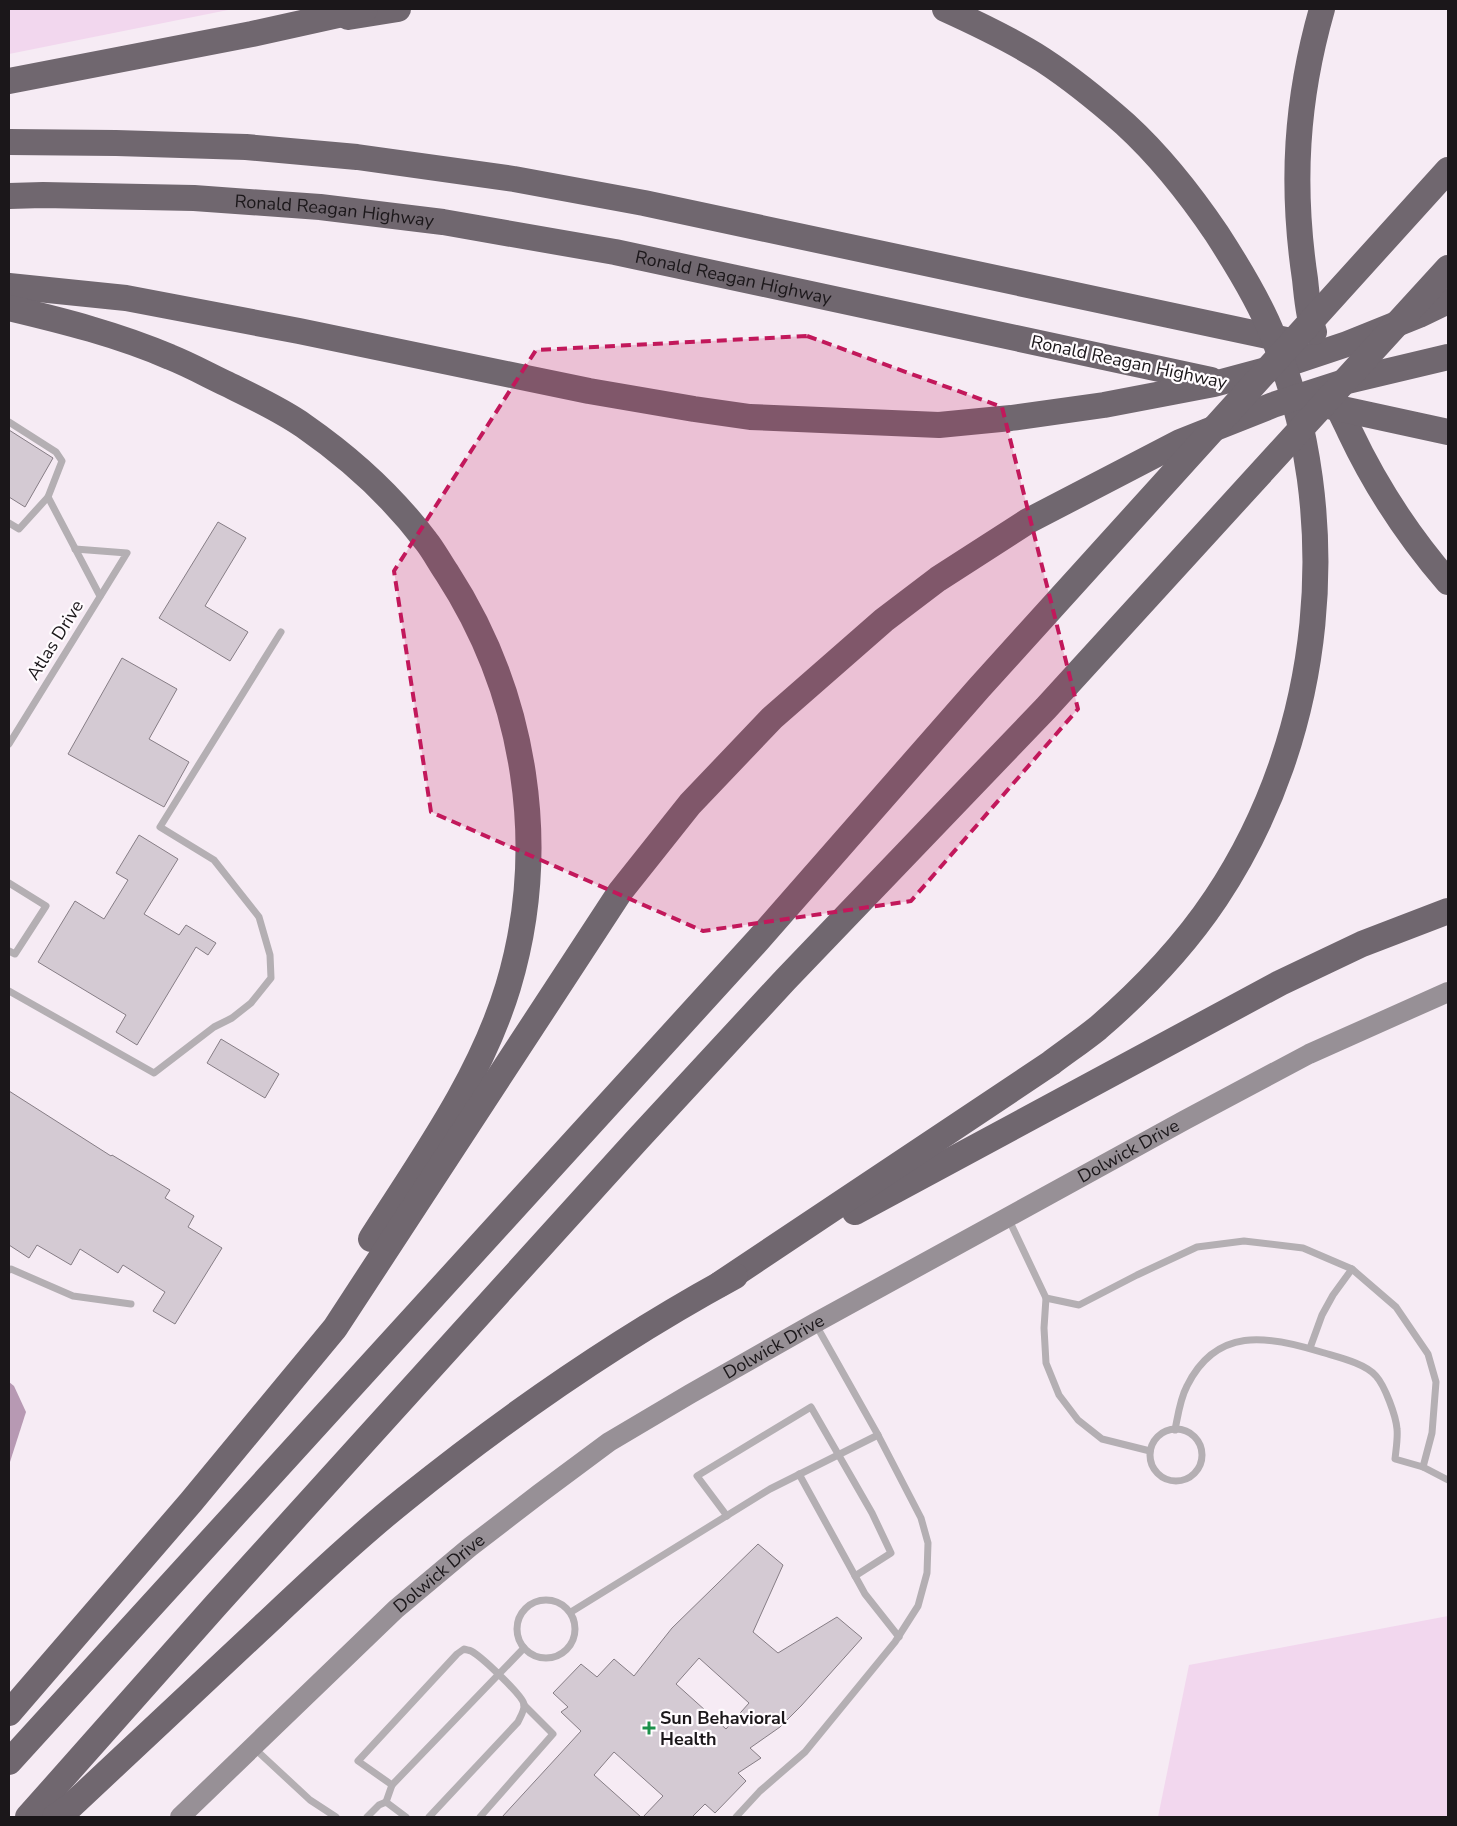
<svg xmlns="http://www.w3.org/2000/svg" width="1457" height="1826" font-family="'Nunito Sans',sans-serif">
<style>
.green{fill:#f2d7ee}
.water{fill:#b799b3}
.building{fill:#d4cad3;stroke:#867d85;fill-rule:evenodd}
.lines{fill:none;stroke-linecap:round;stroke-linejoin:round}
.service{stroke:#b4afb3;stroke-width:7}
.secondary{stroke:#979096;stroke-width:20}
.motorway{stroke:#70676f;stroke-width:26}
.marked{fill:#c2185b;fill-opacity:0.2;stroke:#c2185b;stroke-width:4;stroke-dasharray:10 6;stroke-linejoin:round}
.poi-dot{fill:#1c904a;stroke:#fffbfe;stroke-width:2}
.labels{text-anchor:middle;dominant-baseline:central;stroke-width:4.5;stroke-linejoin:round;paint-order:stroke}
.street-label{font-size:18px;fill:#1b171a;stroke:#fffbfe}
.poi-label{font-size:18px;font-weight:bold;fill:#1b171a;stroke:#fffbfe;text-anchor:start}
</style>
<rect width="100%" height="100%" fill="#f6ebf4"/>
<g class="green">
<path d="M9,9H233L9,54Z"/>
<path d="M1448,1616V1817H1158L1189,1665Z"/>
</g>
<path class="water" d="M9,1382L14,1386L26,1412L9,1465Z"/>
<g class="building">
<path d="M9,430L53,458L25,507L9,497Z"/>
<path d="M218,522L246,538L205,606L248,632L230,661L159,618Z"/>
<path d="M122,658L177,689L149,739L189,762L164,807L68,754Z"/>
<path d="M139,835L178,859L144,914L179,935L186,925L216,943L208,955L196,947L137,1045L116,1032L126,1015L38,962L75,901L104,919L128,880L116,873Z"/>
<path d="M221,1039L279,1074L265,1098L207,1063Z"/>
<path d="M9,1091L111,1156L112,1155L170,1190L165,1198L194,1216L188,1227L222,1248L175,1324L153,1311L165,1292L123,1265L118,1273L80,1249L71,1265L37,1245L29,1258L9,1245Z"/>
<path d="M758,1544L783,1565L753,1632L778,1653L837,1617L862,1638L801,1706L780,1727L750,1748L761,1758L738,1773L746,1781L715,1813L705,1804L692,1817H643L663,1796L614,1752L594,1775L641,1817H502L581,1731L561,1712L568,1707L553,1693L581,1664L597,1677L614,1659L634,1676L672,1628ZM699,1658L749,1703L726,1729L676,1684Z"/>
</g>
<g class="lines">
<g class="service">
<path d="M9,422L56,452L62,461L48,497L100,596"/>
<path d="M9,523L19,529L48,497"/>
<path d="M9,744L127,553L75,549"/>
<path d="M9,883L46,906L15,954L9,951"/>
<path d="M9,991L154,1073L214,1027L232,1018L251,1003L271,978L270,955L259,917L214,860L160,827L281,632"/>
<path d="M1009,1220L1046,1298L1044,1328L1046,1363L1059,1395L1078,1420L1102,1439L1150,1451"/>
<path d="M9,1270L11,1269L73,1296L131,1304"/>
<path d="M1046,1298L1079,1305L1137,1275L1197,1247L1244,1241L1303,1248L1352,1269L1396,1307L1428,1354L1436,1382L1432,1433L1423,1467"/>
<path d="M1310,1348L1322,1315L1333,1295L1352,1269"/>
<circle cx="1176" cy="1455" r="26"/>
<path d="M1175,1430C1178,1415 1180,1399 1187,1386C1216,1327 1267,1335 1321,1352C1337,1357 1365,1363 1376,1376C1385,1386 1396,1416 1397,1429C1398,1438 1396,1449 1395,1459L1423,1467L1448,1480"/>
<path d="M799,1474L865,1594L899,1637"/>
<path d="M727,1516L697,1476L811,1407L872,1513L891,1553L855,1576"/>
<circle cx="546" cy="1629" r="29"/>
<path d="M571,1612L770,1489L878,1435"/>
<path d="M254,1748L310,1800L336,1817"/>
<path d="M386,1802L392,1785"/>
<path d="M367,1817L379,1805L386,1802L406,1817"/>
<path d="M429,1817L518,1722C520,1717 525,1710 524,1704C522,1695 481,1656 471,1651C469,1650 466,1650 464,1649L457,1654L358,1761L392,1785L524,1648"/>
<path d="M480,1817L553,1734L524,1705"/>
<path d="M736,1817L760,1791L805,1752L895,1642L918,1606L927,1573L928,1543L921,1518L878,1435L816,1325"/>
</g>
<path class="secondary" id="s1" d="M180,1817L396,1609L470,1547L539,1494L609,1442L690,1394L815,1323L1185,1120L1309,1054L1448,992"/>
<g class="motorway">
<path d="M348,17L398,9"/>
<path d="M9,81L252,34L365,9"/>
<path d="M9,142L116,143L246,147L357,157L514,179L644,203L1286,340"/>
<path id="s2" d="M9,196L43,195L194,198L320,207L443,222L615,252L1211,380"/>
<path d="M9,286L126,298L299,331L589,391L694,409L750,417L939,425L1011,418L1104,405L1214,384L1281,366L1347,344L1419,315L1448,301"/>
<path d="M9,308C64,321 119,335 170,357C190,365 208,375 227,384C253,397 280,409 304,426C350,458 392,496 426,541C434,551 440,563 447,573C526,695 550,847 508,987C480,1079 422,1159 371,1239"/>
<path d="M1314,332C1308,315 1307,297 1305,279C1291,185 1296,100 1322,9"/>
<path d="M1334,398C1339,410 1345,421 1350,432C1376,487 1409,537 1448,582"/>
<path d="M1310,402L1448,432"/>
<path d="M855,1212L1280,983L1362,944L1448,911"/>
<path d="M720,1284L1051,1063C1067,1051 1083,1040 1098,1028C1142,990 1184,946 1216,898C1325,734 1345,519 1273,336C1260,302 1237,265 1217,234C1190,194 1160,156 1125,124C1099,101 1072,79 1043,60C1012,40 978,24 945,9"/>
<path d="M9,1713L191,1502L335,1328L620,892L690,804L772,718L884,620L938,579L1028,521L1180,442L1273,405L1347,381L1448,357"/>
<path d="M9,1762L758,940L979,688L1448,170"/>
<path d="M28,1817L216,1605L637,1140L785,980L1046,708L1448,268"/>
<path d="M55,1817L71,1806C134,1747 196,1689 259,1630C307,1585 354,1540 405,1499C508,1416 619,1339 735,1276"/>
</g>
</g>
<path class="marked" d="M807,336L1002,407L1078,709L911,901L703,931L431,812L394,571L536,350Z"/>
<path class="poi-dot" d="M646.5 1720.5h5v5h5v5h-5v5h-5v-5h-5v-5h5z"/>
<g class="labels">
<g class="street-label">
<text stroke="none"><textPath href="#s2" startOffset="326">Ronald Reagan Highway</textPath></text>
<text stroke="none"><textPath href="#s2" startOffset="731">Ronald Reagan Highway</textPath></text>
<text transform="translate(1129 362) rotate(12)">Ronald Reagan Highway</text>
<text transform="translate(55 640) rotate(-58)">Atlas Drive</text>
<text stroke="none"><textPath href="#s1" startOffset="1166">Dolwick Drive</textPath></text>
<text stroke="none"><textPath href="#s1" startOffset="761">Dolwick Drive</textPath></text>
<text stroke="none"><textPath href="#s1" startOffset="356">Dolwick Drive</textPath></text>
</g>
<g class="poi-label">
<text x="660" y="1718">Sun Behavioral<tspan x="660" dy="21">Health</tspan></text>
</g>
</g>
<rect width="1457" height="1826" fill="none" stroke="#1b171a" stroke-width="20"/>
</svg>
